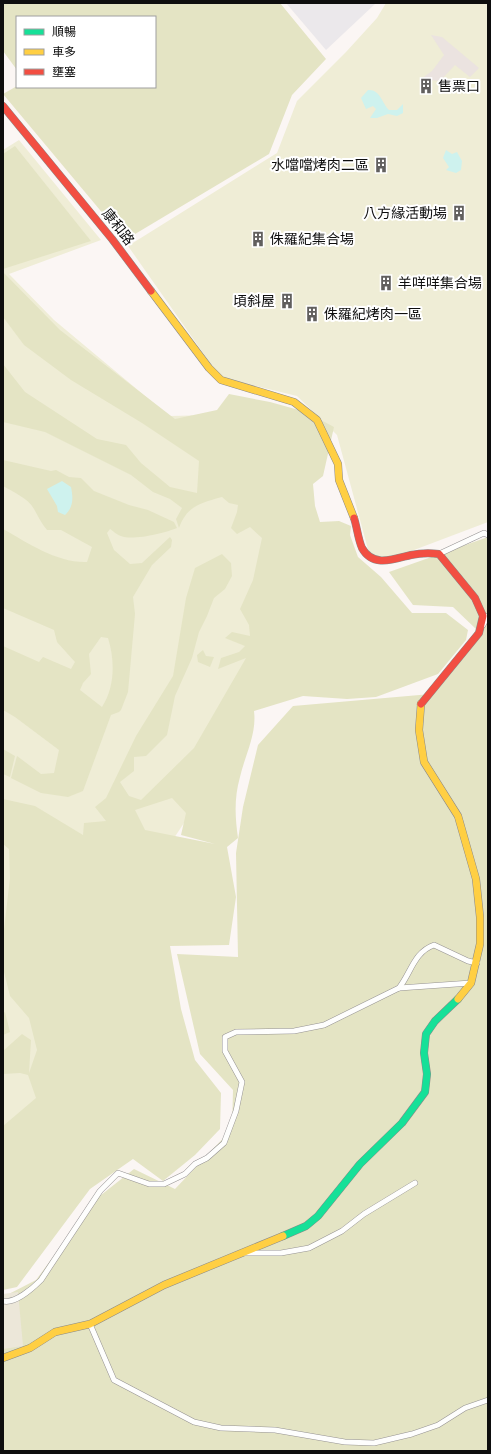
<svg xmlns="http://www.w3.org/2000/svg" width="491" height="1454" font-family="'Zilla Slab','Noto Sans TC',serif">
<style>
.industrial{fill:#ebe8eb}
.green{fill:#efedd6}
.forest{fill:#e4e4c4;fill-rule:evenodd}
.cemetery{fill:#ece7d9}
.plaza{fill:#ebe3e0}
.water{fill:#cef2ee}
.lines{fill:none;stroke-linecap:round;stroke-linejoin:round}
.street-casing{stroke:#959292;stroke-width:6}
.fast-casing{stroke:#8b8988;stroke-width:8}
.slow-casing{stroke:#8b8988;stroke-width:8}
.jam-casing{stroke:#8b8988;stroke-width:8}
.street{stroke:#fefefd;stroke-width:5}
.fast{stroke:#16e098;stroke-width:7}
.slow{stroke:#ffcf43;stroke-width:7}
.jam{stroke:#f24e42;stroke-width:7}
.labels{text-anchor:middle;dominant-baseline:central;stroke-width:4;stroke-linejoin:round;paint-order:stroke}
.poi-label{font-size:14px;fill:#0e0e0e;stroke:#fff;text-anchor:start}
.street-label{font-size:14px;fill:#0e0e0e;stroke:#fff}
</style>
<rect width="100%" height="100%" fill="#fbf6f4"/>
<path class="industrial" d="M286,3H376L326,50Z"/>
<g class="green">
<path d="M386,3H488V522L385,561L369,553L337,435L297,396L220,377L128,246L277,153L297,101L346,52L377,18Z"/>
<path d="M19,140L101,240L9,274L54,320L169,416L215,415L269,544L261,677L204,793L170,844L3,1177V150Z"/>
</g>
<g class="forest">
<path d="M3,3H280L326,59L292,95L269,154L125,240L3,94L17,86L155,87V17H17V70L3,51Z"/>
<path d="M15,146L91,241L3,269V154Z"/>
<path d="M3,272L60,330L175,419L217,410L229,394L270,402L306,412L334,427L323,476L313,484L315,506L320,522L339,521L351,526L350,535L358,557L381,577L412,613H446L468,630L466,640L438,674L376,697L347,699L303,696L254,711C257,734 245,755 240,777C234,798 235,817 238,838L227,847L236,897L229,945L170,946L181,1009L195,1060L221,1093L220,1129L195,1155L163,1181L133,1159L90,1189L17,1287L3,1290V1126L36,1098L28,1075L20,1073L3,1074V1051L22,1034L31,1040L29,1073L37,1050L29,1018L10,996L3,968V938L10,878L9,849L3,844V799L35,806L83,835L84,823L106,821L95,807L106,798L136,736L173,676L186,598L195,568L222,554L231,563L232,576L225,589L214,598L207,616L199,632L192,658L175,696L167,735L146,756L134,757V771L120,782L129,796L141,800L194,748L246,658L218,669L221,658L239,652L245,646L225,638L232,632L250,636L249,625L240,609L253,580L262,538L250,527L237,534L231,528L237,512L238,505L229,503L222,497C200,503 187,506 179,528L176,519L182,508L170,499L153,492L131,475L45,432L3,422V364L25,392L97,439L126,445L141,463L170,487L197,493L199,461L142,423L71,380L24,345L3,317ZM172,798L186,813L181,835L215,844L145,830L135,810Z"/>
<path d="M3,460L51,471L56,470L69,477L81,478L94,491L129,505L148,510L174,522L177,528C165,533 132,541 121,536C117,535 113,531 110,529L107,533L114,550L130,564L142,563L170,537L172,540L171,547L152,565L133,597L135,614L128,692L121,710L119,712L111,715L83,791L68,797L41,793L11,778L17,756L41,774L54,773L59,750L15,717L3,710V646L39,662L43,657L71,669L75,662L57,642L54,630L3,608V529C28,543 57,563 87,562L92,547L61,530H47C41,523 38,516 34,509C28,498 13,492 3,486ZM101,637L108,638C115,660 115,687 102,707L80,690L83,683L91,674L89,654Z"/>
<path d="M488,537V1451H3V1297L36,1280L96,1199L134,1169L175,1189L232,1129L233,1090L200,1054L177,954L238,957L236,853L243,807L258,745L293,706L431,694L464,655L476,629L453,607L413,605L389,572Z"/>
<path d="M203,650L206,656L214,657L210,667L198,662L197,655Z"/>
<path d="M3,749L15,756L10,777L3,774Z"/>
<path d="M5,1012L10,1032L3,1035V1013Z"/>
</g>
<path class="cemetery" d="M18,1292L23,1346L3,1349V1294Z"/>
<path class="plaza" d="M431,35L442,37L479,68L470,77L455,65L440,81L421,79L432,71L444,55Z"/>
<g class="water">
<path d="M368,90C380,89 382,103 389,110H397L403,104V113L397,116L388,114L377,118H370L376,109L373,106L366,109L361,98Z"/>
<path d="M446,150L452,154L457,152L462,161L461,170L456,173L446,170L449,167L443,158Z"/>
<path d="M62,481L71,487C73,497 74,507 65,515L58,512L57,506L47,489Z"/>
</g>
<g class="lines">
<g class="street-casing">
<g id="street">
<path d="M439,554L484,533L488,535"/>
<path d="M483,625L488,616"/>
<path d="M399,988C411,973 414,952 434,945L468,961L477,963"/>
<path d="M242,1253H281L309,1248L342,1231L364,1214L415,1183"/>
<path d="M3,1301C15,1304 33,1288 41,1280L100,1191L118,1173L149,1184H164L185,1174L195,1164L207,1158L224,1143L236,1111L242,1082L225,1051V1037L236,1032L294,1031L324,1025L399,988L471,983"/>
<path d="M90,1324L114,1380L194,1422L221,1428L275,1430L345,1442L374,1443L412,1434L438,1425L465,1408L488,1400"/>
</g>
</g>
<g class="fast-casing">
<path id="fast" d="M283,1236L306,1226L318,1216L360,1164L402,1123L425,1092L427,1074L424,1053L426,1034L435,1021L458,999"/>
</g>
<g class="slow-casing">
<g id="slow">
<path d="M151,291L209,368L221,380L294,402L317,420L338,464L339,480L354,518"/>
<path d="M421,704L419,730L424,762L458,816L476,879L480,917V944L471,983L458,999"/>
<path d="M3,1358L30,1348L55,1332L90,1324L164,1285L283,1236"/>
</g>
</g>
<g class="jam-casing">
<g id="jam">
<path d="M3,106L112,239L151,291"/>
<path d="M354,518C357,527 358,539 362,548C373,568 394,559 411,555C421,553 430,553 439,554L475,598L483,616L479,633L421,704"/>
</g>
</g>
<use href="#street" class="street"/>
<use href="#fast" class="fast"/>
<use href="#slow" class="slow"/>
<use href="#jam" class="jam"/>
</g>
<defs>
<g id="building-bare" transform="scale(1.2)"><path d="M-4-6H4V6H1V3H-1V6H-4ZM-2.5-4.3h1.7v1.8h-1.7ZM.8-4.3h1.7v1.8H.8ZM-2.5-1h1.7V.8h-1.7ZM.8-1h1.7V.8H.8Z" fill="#615f5e" stroke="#fff" stroke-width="2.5" paint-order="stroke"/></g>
</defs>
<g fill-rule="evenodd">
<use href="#building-bare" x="426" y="86"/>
<use href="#building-bare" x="381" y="165"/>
<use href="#building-bare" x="459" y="213"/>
<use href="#building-bare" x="258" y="239"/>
<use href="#building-bare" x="386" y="283"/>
<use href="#building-bare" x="287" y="301"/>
<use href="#building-bare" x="312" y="314"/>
</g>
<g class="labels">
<g class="poi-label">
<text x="438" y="86">售票口</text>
<text x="369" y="165" text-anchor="end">水噹噹烤肉二區</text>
<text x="447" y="213" text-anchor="end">八方緣活動場</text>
<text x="270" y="239">侏羅紀集合場</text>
<text x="398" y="283">羊咩咩集合場</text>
<text x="275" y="301" text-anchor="end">頃斜屋</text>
<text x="324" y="314">侏羅紀烤肉一區</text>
</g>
<g class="street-label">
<text transform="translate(118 227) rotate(52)">康和路</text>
</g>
</g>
<rect width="491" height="1454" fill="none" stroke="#0e0e0e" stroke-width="8"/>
<rect x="16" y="16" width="140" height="72" fill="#ffffff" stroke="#9f9f9f"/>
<rect x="24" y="29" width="20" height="6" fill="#16e098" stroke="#9f9f9f"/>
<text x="52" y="36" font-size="12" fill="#0e0e0e">順暢</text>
<rect x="24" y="49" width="20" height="6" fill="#ffcf43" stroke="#9f9f9f"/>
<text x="52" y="56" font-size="12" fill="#0e0e0e">車多</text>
<rect x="24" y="69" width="20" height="6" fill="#f24e42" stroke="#9f9f9f"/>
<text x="52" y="76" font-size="12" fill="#0e0e0e">壅塞</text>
</svg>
